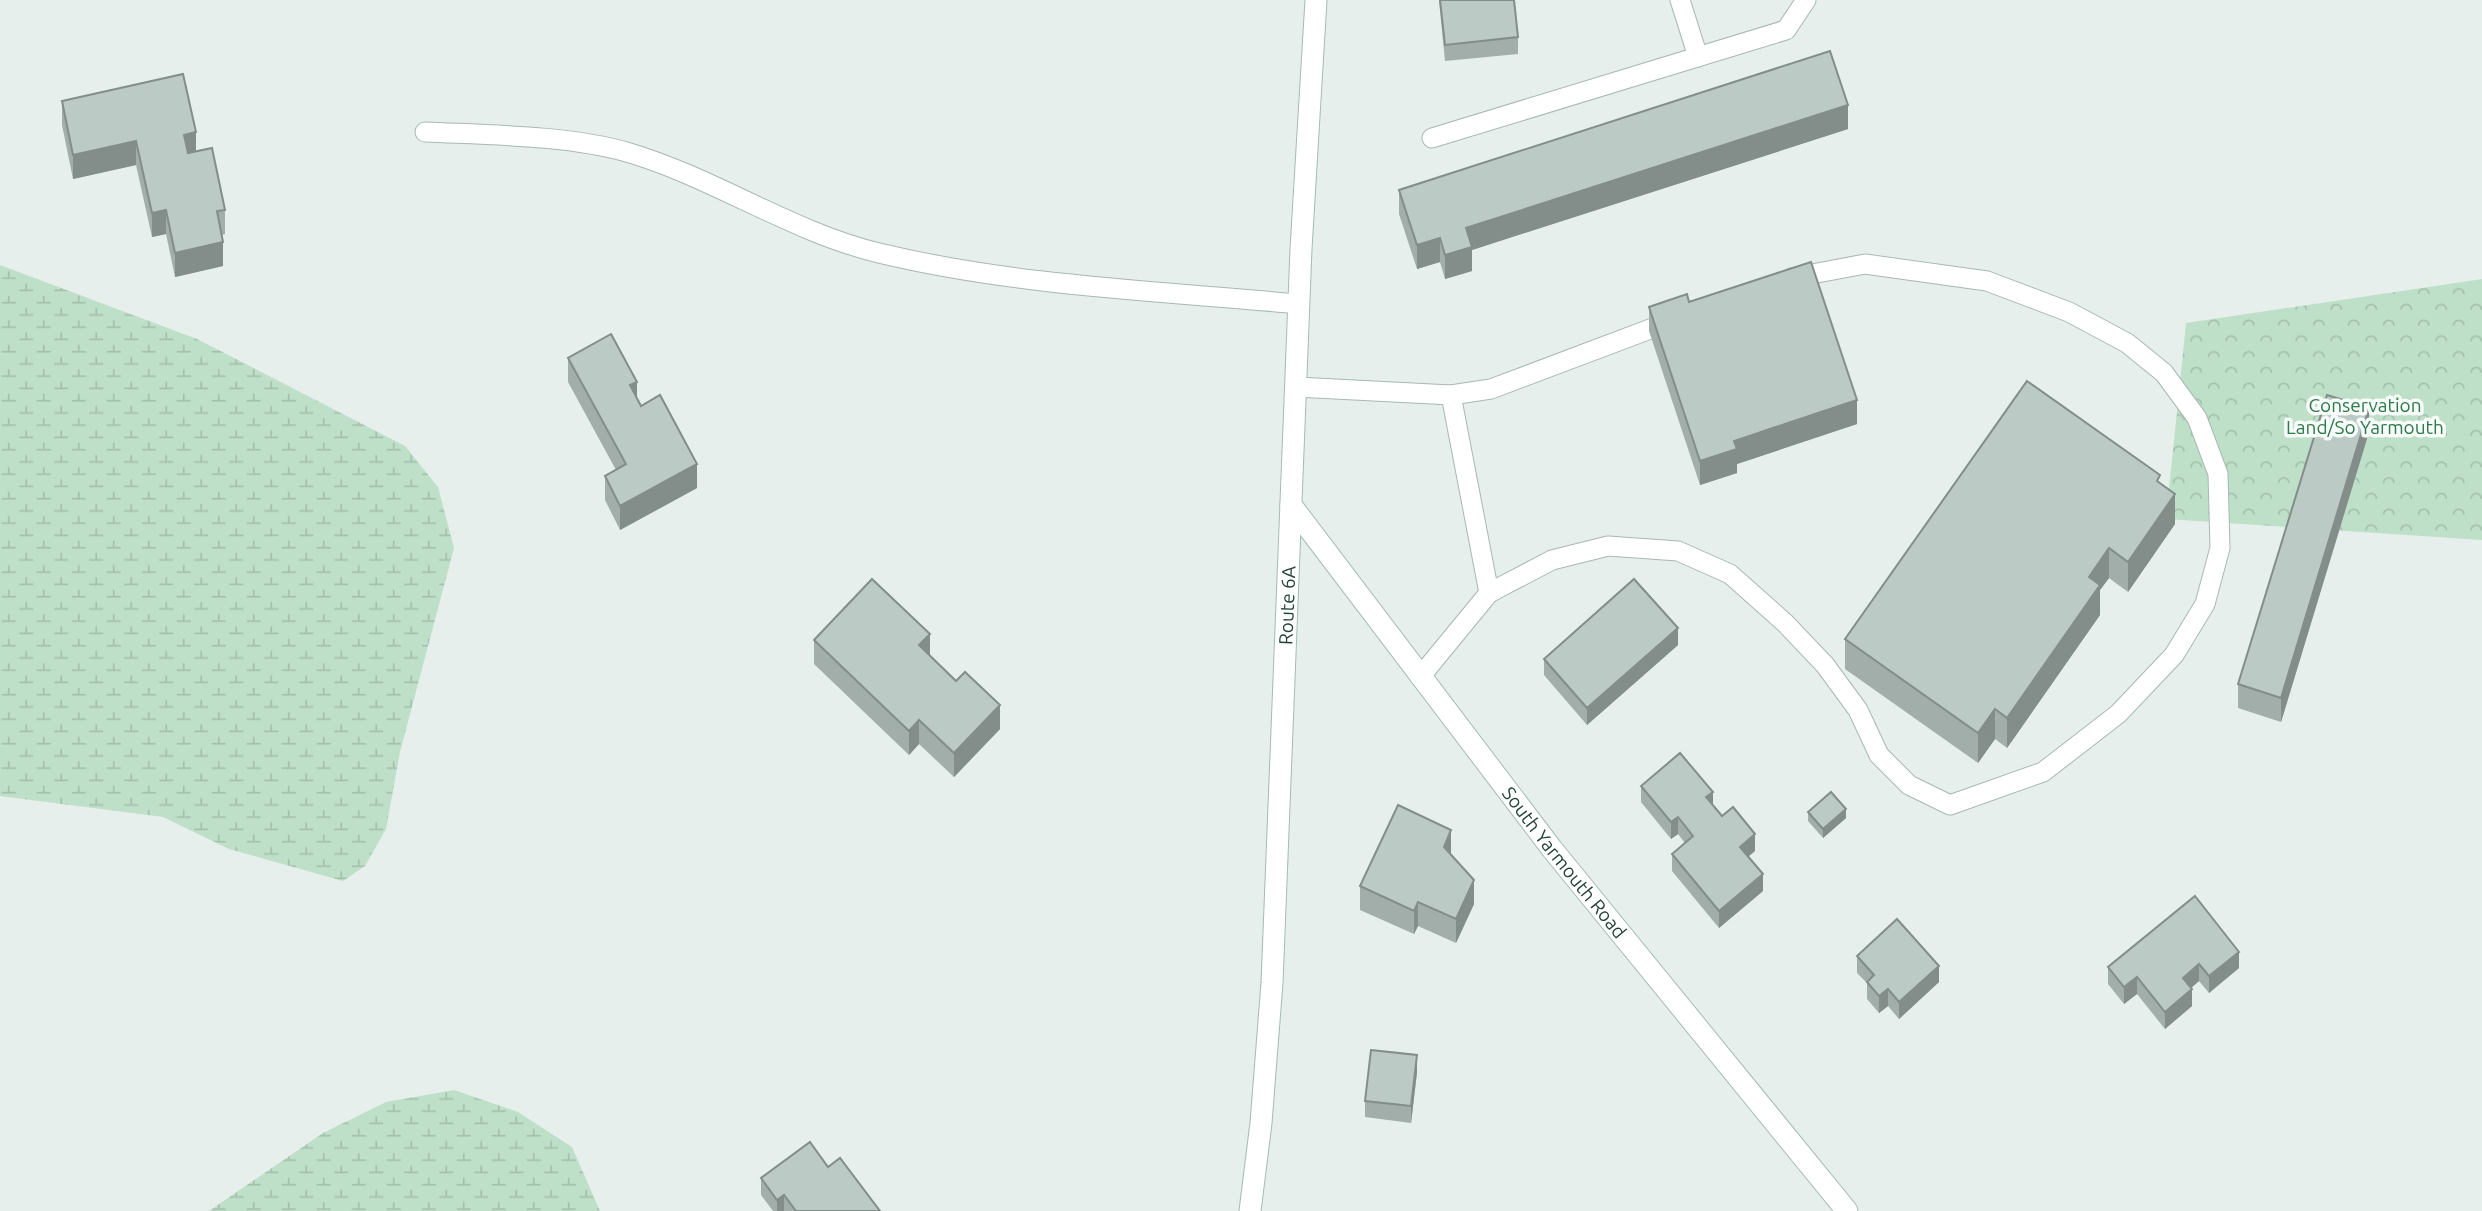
<svg xmlns="http://www.w3.org/2000/svg" width="2482" height="1211" font-family="Ubuntu,sans-serif">
<style>
.wetland{fill:url(#wetland-marsh)}
.park{fill:url(#park-crowns)}
.lines{fill:none;stroke-linecap:round;stroke-linejoin:round}
.service-casing{stroke:#a8b8b2;stroke-width:21}
.secondary-casing{stroke:#a4bbb3;stroke-width:23}
.service{stroke:#fff;stroke-width:19}
.secondary{stroke:#fff;stroke-width:21}
.wall{fill:#a1aea9}
.shaded-wall{fill:#838d89}
.building{fill:#bbcac4;stroke:#838d89;stroke-width:2}
.labels{text-anchor:middle;dominant-baseline:central;stroke-width:7;stroke-linejoin:round;paint-order:stroke}
.park-label{font-size:19px;fill:#2d7a4b;stroke:#f7fbf9}
.street-label{font-size:19px;fill:#24423a;stroke:#f7fbf9}
</style>
<defs>
<pattern id="wetland-marsh" width="20" height="14" patternUnits="userSpaceOnUse" patternTransform="scale(1.75)"><rect width="20" height="14" fill="#bfe0c8"/><path d="M1 5h8M5 5V1M11 12h8M15 12V8" fill="none" stroke="#a4c1ad"/></pattern>
<pattern id="park-crowns" width="20" height="18" patternUnits="userSpaceOnUse" patternTransform="scale(1.75)"><rect width="20" height="18" fill="#bfe0c8"/><path d="M2 6a3 3 0 1 1 6 0M12 15a3 3 0 1 1 6 0" fill="none" stroke="#a4c1ad"/></pattern>
</defs>
<rect width="100%" height="100%" fill="#e6efeb"/>
<g class="wetland">
<path d="M0,265L197,339L405,446L438,487L454,548L400,752L386,829L365,866L343,881L229,849L163,817L0,796Z"/>
<path d="M454,1090L518,1112L572,1147L600,1211H209L323,1133L386,1102Z"/>
</g>
<path class="park" d="M2482,279V540L2166,519L2186,323Z"/>
<g class="lines">
<g class="service-casing">
<g id="service">
<path d="M1680,0L1698,57"/>
<path d="M425,132C488,135 569,135 630,153C716,179 792,232 879,253C1016,286 1160,291 1299,304"/>
<path d="M1432,138L1786,30L1806,0"/>
<path d="M1296,387L1451,395L1489,593L1420,677"/>
<path d="M1451,395L1491,389L1674,320"/>
<path d="M1489,593L1552,560L1608,546L1678,551L1730,574L1785,623L1825,665L1858,710L1879,755L1909,785L1950,805L2043,772L2118,714L2174,655L2205,604L2220,548L2218,474L2197,418L2164,373L2127,343L2069,312L1987,281L1865,264L1791,278"/>
</g>
</g>
<g class="secondary-casing">
<g id="secondary">
<path id="s1" d="M1291,505L1552,849L1847,1211"/>
<path id="s2" d="M1250,1211L1261,1123L1272,983L1301,249L1316,0"/>
</g>
</g>
<use href="#service" class="service"/>
<use href="#secondary" class="secondary"/>
</g>
<g class="wall">
<path d="M1439,0H1514L1518,37V54L1445,61Z"/>
<path d="M62,101L196,152L225,210V234L222,235L223,266L175,277L166,234L152,237L136,165L73,179L62,125Z"/>
<path d="M1848,129L1472,250V271L1445,279L1440,262L1417,269L1399,214V190Z"/>
<path d="M1689,302L1857,424L1737,464V473L1700,485L1649,331V307Z"/>
<path d="M568,358L637,399L697,488L620,530L605,500V476L616,470L568,382Z"/>
<path d="M2369,432L2281,722L2238,708V684Z"/>
<path d="M2160,483L2175,524L2128,592L2109,578L2100,590V615L2007,748L1995,739L1978,763L1845,669V639Z"/>
<path d="M814,640L930,655L1000,729L954,777L919,744L909,755L814,664Z"/>
<path d="M1678,645L1587,725L1544,675V659Z"/>
<path d="M1641,786L1713,805L1755,851L1748,857L1763,891L1719,928L1672,871V854L1685,843L1678,834L1671,839L1641,802Z"/>
<path d="M1808,812L1846,818L1823,838L1808,821Z"/>
<path d="M1451,854L1474,904L1456,943L1418,926L1414,934L1360,910V886Z"/>
<path d="M2195,896L2239,968L2209,993L2199,981L2191,988L2192,1006L2165,1029L2137,994L2124,1004L2108,984V967Z"/>
<path d="M1857,956L1939,982L1899,1019L1888,1006L1879,1013L1867,999V983L1857,973Z"/>
<path d="M1417,1072L1411,1123L1365,1117V1101Z"/>
<path d="M828,1167L880,1211H773L761,1195V1178Z"/>
</g>
<g class="shaded-wall">
<path d="M1848,105V129L1472,250V271L1445,279V255L1466,228Z"/>
<path d="M196,132V156L184,159V135Z"/>
<path d="M136,141V165L73,179V155Z"/>
<path d="M166,210V234L152,237V213Z"/>
<path d="M1440,238V262L1417,269V245Z"/>
<path d="M223,242V266L175,277V253Z"/>
<path d="M637,382V406L630,385Z"/>
<path d="M1857,400V424L1737,464V473L1700,485V461L1734,441Z"/>
<path d="M2369,408V432L2281,722V698Z"/>
<path d="M697,464V488L620,530V506Z"/>
<path d="M2175,494V524L2128,592V562Z"/>
<path d="M2109,548V578L2100,590V615L2007,748V718L2089,577Z"/>
<path d="M1678,628V645L1587,725V708Z"/>
<path d="M930,634V658L919,645Z"/>
<path d="M1000,705V729L954,777V753Z"/>
<path d="M1995,709V739L1978,763V733Z"/>
<path d="M919,720V744L909,755V731Z"/>
<path d="M1713,792V809L1706,797Z"/>
<path d="M1846,809V818L1823,838V829Z"/>
<path d="M1678,817V834L1671,839V822Z"/>
<path d="M1451,830V854L1444,871V847Z"/>
<path d="M1755,834V851L1740,863V847Z"/>
<path d="M1763,874V891L1719,928V911Z"/>
<path d="M1474,880V904L1456,943V919Z"/>
<path d="M1418,902V926L1414,934V911Z"/>
<path d="M2239,952V968L2209,993V976Z"/>
<path d="M2199,964V981L2183,995V978Z"/>
<path d="M1939,966V982L1899,1019V1002Z"/>
<path d="M2137,977V994L2124,1004V987Z"/>
<path d="M1888,989V1006L1879,1013V996Z"/>
<path d="M2192,989V1006L2165,1029V1012Z"/>
<path d="M1417,1055V1072L1411,1123V1106Z"/>
<path d="M784,1195V1211H777V1200Z"/>
</g>
<g class="building">
<path d="M1440,0H1514L1518,37L1445,45Z"/>
<path d="M1830,51L1848,105L1466,228L1472,247L1445,255L1440,238L1417,245L1399,190Z"/>
<path d="M183,74L196,132L184,135L188,153L212,148L225,210L217,211L223,242L175,253L166,210L152,213L136,141L73,155L62,101Z"/>
<path d="M1811,262L1857,400L1734,441L1737,449L1700,461L1649,307L1687,294L1689,302Z"/>
<path d="M611,334L637,382L630,385L641,406L660,395L697,464L620,506L605,476L626,464L568,358Z"/>
<path d="M2027,381L2160,475L2157,481L2175,494L2128,562L2109,548L2089,577L2100,585L2007,718L1995,709L1978,733L1845,639Z"/>
<path d="M2327,395L2369,408L2281,698L2238,684Z"/>
<path d="M872,579L930,634L919,645L956,681L965,672L1000,705L954,753L919,720L909,731L814,640Z"/>
<path d="M1634,579L1678,628L1587,708L1544,659Z"/>
<path d="M1680,753L1713,792L1706,797L1722,816L1733,807L1755,834L1740,847L1763,874L1719,911L1672,854L1693,836L1678,817L1671,822L1641,786Z"/>
<path d="M1831,792L1846,809L1823,829L1808,812Z"/>
<path d="M1398,805L1451,830L1444,847L1474,880L1456,919L1418,902L1414,911L1360,886Z"/>
<path d="M2195,896L2239,952L2209,976L2199,964L2183,978L2192,989L2165,1012L2137,977L2124,987L2108,967Z"/>
<path d="M1897,919L1939,966L1899,1002L1888,989L1879,996L1867,982L1874,975L1857,956Z"/>
<path d="M1371,1050L1417,1055L1411,1106L1365,1101Z"/>
<path d="M810,1142L828,1167L840,1158L880,1211H796L784,1195L777,1200L761,1178Z"/>
</g>
<g class="labels">
<g class="park-label">
<text x="2365" y="405">Conservation<tspan x="2365" dy="22">Land/So Yarmouth</tspan></text>
</g>
<g class="street-label">
<text stroke="none"><textPath href="#s2" startOffset="607">Route 6A</textPath></text>
<text stroke="none"><textPath href="#s1" startOffset="450">South Yarmouth Road</textPath></text>
</g>
</g>
</svg>
